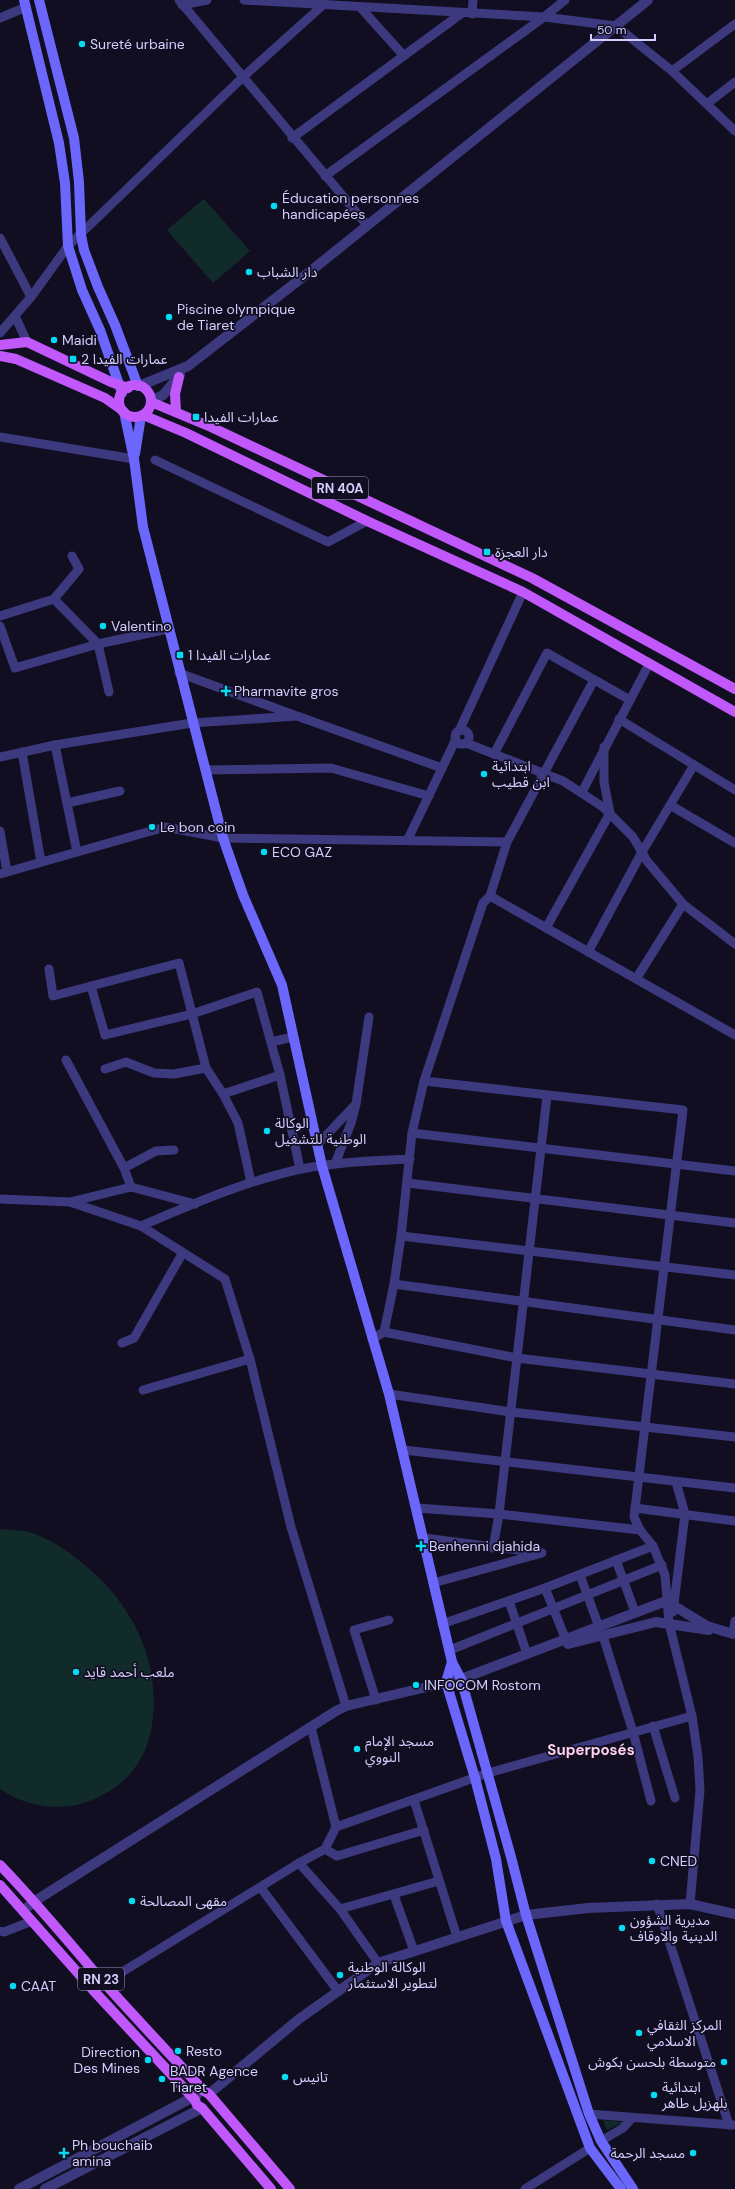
<svg xmlns="http://www.w3.org/2000/svg" width="735" height="2189" font-family="'DM Sans','Noto Sans Arabic',sans-serif">
<style>
.green{fill:#112b2a}
.lines{fill:none;stroke-linecap:round;stroke-linejoin:round}
.minor{stroke:#3d397f;stroke-width:9}
.tertiary{stroke:#3d397f;stroke-width:10}
.secondary{stroke:#6c67fc;stroke-width:10}
.primary{stroke:#c058fc;stroke-width:10}
.poi-dot{fill:#05daf3;stroke:#110e21;stroke-width:1.5}
.labels{text-anchor:middle;dominant-baseline:central;stroke-width:3.5;stroke-linejoin:round;paint-order:stroke}
.shield{fill:#110e21;stroke:#9a94bc;stroke-width:1}
.shield-label{font-size:13px;font-weight:bold;fill:#d4cefe}
.poi-label{font-size:14px;fill:#d4cefe;stroke:#110e21;text-anchor:start}
.neighbourhood-label{font-size:15px;font-weight:bold;fill:#fed0ed;stroke:#110e21}
</style>
<rect width="100%" height="100%" fill="#110e21"/>
<g class="green">
<path d="M204,199L250,251L213,283L167,230Z"/>
<path d="M5,1529C13,1530 21,1530 29,1532C48,1538 66,1549 81,1562C129,1600 159,1655 153,1717C149,1759 127,1787 87,1802C58,1812 25,1806 0,1789V1530Z"/>
<path d="M603,2120L623,2122L607,2130Z"/>
</g>
<g class="lines">
<g class="minor">
<path d="M179,0L367,225"/>
<path d="M244,0L544,17L616,26L672,71L735,131"/>
<path d="M182,5L207,0"/>
<path d="M360,7L404,56"/>
<path d="M472,14L473,0"/>
<path d="M0,18L26,7"/>
<path d="M672,71L735,24"/>
<path d="M708,103L735,82"/>
<path d="M292,138L462,13"/>
<path d="M325,176L544,17L565,0"/>
<path d="M0,238L31,297"/>
<path d="M15,316L27,342"/>
<path d="M0,333L31,297L68,246L243,77L323,5"/>
<path d="M0,437L134,459"/>
<path d="M155,460L328,542L367,521"/>
<path d="M54,599L98,644L168,629"/>
<path d="M0,616L54,599L79,569L72,556"/>
<path d="M0,626L15,668L98,644L109,692"/>
<path d="M179,673L294,715"/>
<path d="M619,719L735,790"/>
<circle cx="462" cy="737" r="7"/>
<path d="M459,731L523,592"/>
<path d="M466,743L563,781L603,807L633,837L647,861L683,904L735,944"/>
<path d="M55,745L77,852"/>
<path d="M22,752L41,862"/>
<path d="M494,754L547,653L630,700"/>
<path d="M0,757L55,745L192,723L297,716L442,768"/>
<path d="M206,770L331,768L429,796"/>
<path d="M582,792L649,664"/>
<path d="M67,803L120,791"/>
<path d="M670,805L735,843"/>
<path d="M0,831L7,872"/>
<path d="M408,839L456,739"/>
<path d="M0,874L165,827L223,838L507,842"/>
<path d="M490,896L735,1035"/>
<path d="M546,928L610,813L604,782V747"/>
<path d="M588,952L642,852L694,765"/>
<path d="M49,969L53,996L179,963L206,1068L223,1094L238,1123L251,1182"/>
<path d="M636,979L683,904"/>
<path d="M91,986L105,1035L192,1014L257,992L280,1075L300,1169"/>
<path d="M271,1042L293,1037"/>
<path d="M66,1060L124,1168L131,1187"/>
<path d="M105,1069L126,1062L154,1073L174,1074L206,1068"/>
<path d="M424,1081L683,1110L634,1517L640,1530L653,1546L545,1588L442,1624"/>
<path d="M223,1094L280,1075"/>
<path d="M412,1133L735,1171"/>
<path d="M317,1145L355,1105"/>
<path d="M335,1164L351,1123L356,1104L369,1017"/>
<path d="M124,1168L156,1151L174,1150"/>
<path d="M408,1183L735,1223"/>
<path d="M0,1199L70,1202L141,1226L225,1279L250,1359L291,1527L346,1706"/>
<path d="M70,1202L131,1187L195,1204"/>
<path d="M141,1226C193,1204 245,1181 301,1169C337,1162 374,1161 410,1159"/>
<path d="M401,1236L735,1275"/>
<path d="M394,1284L735,1330"/>
<path d="M384,1332L517,1358L735,1384"/>
<path d="M372,1339L384,1332L394,1284L401,1236L412,1133L424,1081L483,903L490,896L507,842L594,680"/>
<path d="M122,1343L134,1338L182,1254"/>
<path d="M143,1390L250,1359"/>
<path d="M389,1394L511,1412L735,1437"/>
<path d="M404,1450L735,1488"/>
<path d="M417,1508L499,1514L640,1530"/>
<path d="M635,1508L735,1521"/>
<path d="M424,1538L542,1553L433,1583"/>
<path d="M653,1546L665,1575L669,1623L692,1716L698,1757L700,1790L690,1904"/>
<path d="M493,1548L499,1514L547,1096"/>
<path d="M616,1560L635,1612"/>
<path d="M580,1575L599,1627"/>
<path d="M545,1588L566,1640"/>
<path d="M509,1601L527,1654"/>
<path d="M673,1612L685,1514L676,1482"/>
<path d="M733,1634L735,1621"/>
<path d="M603,1636L633,1732L651,1801"/>
<path d="M450,1650L662,1565"/>
<path d="M376,1700L354,1630L389,1620"/>
<path d="M653,1726L675,1798"/>
<path d="M311,1727L336,1827"/>
<path d="M414,1800L457,1937"/>
<path d="M325,1849L337,1856L424,1830"/>
<path d="M299,1863L340,1909"/>
<path d="M261,1888L338,1991"/>
<path d="M394,1895L414,1951"/>
<path d="M657,1904L729,2125"/>
<path d="M0,1931L4,1932L32,1921"/>
<path d="M378,1963L340,1909L439,1881"/>
<path d="M93,1990L299,1863L325,1849L336,1827L488,1773L692,1716"/>
<path d="M589,2114L733,2125"/>
<path d="M601,2141L623,2128L632,2118"/>
<path d="M525,2189L590,2148"/>
</g>
<g class="tertiary">
<path d="M139,386L188,366L312,270L648,0"/>
<path d="M151,401L163,395L180,375"/>
<path d="M568,1644L656,1622L709,1630"/>
<path d="M23,1911L35,1901L336,1711L346,1706L461,1679L666,1601L707,1626L733,1634"/>
<path d="M209,2094L299,2019L378,1963L526,1915L588,1908L690,1904L735,1914"/>
<path d="M19,2189L197,2095"/>
<path d="M45,2189L202,2108"/>
</g>
<g class="secondary">
<path d="M24,0L59,143L65,183L68,246L82,290L100,330L122,393"/>
<path d="M39,0L74,138L79,182L81,235L84,250L98,287L115,325L138,386"/>
<path d="M124,412L134,459L143,527L223,838L243,895L282,985L322,1166L389,1394L452,1662L461,1679L511,1857L526,1915L589,2114L601,2141L633,2189"/>
<path d="M135,454L141,416"/>
<path d="M452,1662L446,1682L475,1778L496,1859L506,1921L590,2148L621,2189"/>
</g>
<g class="primary">
<path d="M0,345L27,342L111,382L128,388"/>
<path d="M0,356L16,359L105,398L122,410"/>
<circle cx="135" cy="401" r="16"/>
<path d="M151,402L211,427L532,578L735,689"/>
<path d="M176,412L175,394L179,377"/>
<path d="M143,415L186,433L367,521L523,592L735,712"/>
<path d="M0,1865C32,1898 61,1933 91,1968C128,2010 166,2050 204,2091L209,2094L290,2189"/>
<path d="M0,1885L93,1990L195,2100L197,2105L202,2108L271,2189"/>
</g>
</g>
<g class="poi-dot">
<circle cx="82" cy="44" r="4"/>
<circle cx="274" cy="206" r="4"/>
<circle cx="249" cy="272" r="4"/>
<circle cx="169" cy="317" r="4"/>
<circle cx="54" cy="340" r="4"/>
<rect x="69" y="355" width="8" height="8" rx="2"/>
<rect x="192" y="413" width="8" height="8" rx="2"/>
<rect x="483" y="548" width="8" height="8" rx="2"/>
<circle cx="103" cy="626" r="4"/>
<rect x="176" y="651" width="8" height="8" rx="2"/>
<path d="M224 685h4v4h4v4h-4v4h-4v-4h-4v-4h4z"/>
<circle cx="484" cy="774" r="4"/>
<circle cx="152" cy="827" r="4"/>
<circle cx="264" cy="852" r="4"/>
<circle cx="267" cy="1131" r="4"/>
<path d="M419 1540h4v4h4v4h-4v4h-4v-4h-4v-4h4z"/>
<circle cx="76" cy="1672" r="4"/>
<circle cx="416" cy="1685" r="4"/>
<circle cx="357" cy="1749" r="4"/>
<circle cx="652" cy="1861" r="4"/>
<circle cx="132" cy="1901" r="4"/>
<circle cx="622" cy="1928" r="4"/>
<circle cx="340" cy="1975" r="4"/>
<circle cx="13" cy="1986" r="4"/>
<circle cx="639" cy="2033" r="4"/>
<circle cx="178" cy="2051" r="4"/>
<circle cx="148" cy="2060" r="4"/>
<circle cx="724" cy="2062" r="4"/>
<circle cx="285" cy="2077" r="4"/>
<circle cx="162" cy="2079" r="4"/>
<circle cx="654" cy="2095" r="4"/>
<path d="M62 2147h4v4h4v4h-4v4h-4v-4h-4v-4h4z"/>
<circle cx="693" cy="2153" r="4"/>
</g>
<g class="labels">
<g class="shield">
<rect x="312" y="477" width="56" height="22" rx="3"/>
<rect x="78" y="1968" width="46" height="22" rx="3"/>
</g>
<g class="shield-label">
<text x="340" y="488">RN 40A</text>
<text x="101" y="1979">RN 23</text>
</g>
<g class="poi-label">
<text x="90" y="44">Sureté urbaine</text>
<text x="282" y="198">Éducation personnes<tspan x="282" dy="16">handicapées</tspan></text>
<text x="257" y="272">دار الشباب</text>
<text x="177" y="309">Piscine olympique<tspan x="177" dy="16">de Tiaret</tspan></text>
<text x="62" y="340">Maidi</text>
<text x="81" y="359">عمارات الفيدا 2</text>
<text x="204" y="417">عمارات الفيدا</text>
<text x="495" y="552">دار العجزة</text>
<text x="111" y="626">Valentino</text>
<text x="188" y="655">عمارات الفيدا 1</text>
<text x="234" y="691">Pharmavite gros</text>
<text x="492" y="766">ابتدائية<tspan x="492" dy="16">ابن قطيب</tspan></text>
<text x="160" y="827">Le bon coin</text>
<text x="272" y="852">ECO GAZ</text>
<text x="275" y="1123">الوكالة<tspan x="275" dy="16">الوطنية للتشغيل</tspan></text>
<text x="429" y="1546">Benhenni djahida</text>
<text x="84" y="1672">ملعب أحمد قايد</text>
<text x="424" y="1685">INFOCOM Rostom</text>
<text x="365" y="1741">مسجد الإمام<tspan x="365" dy="16">النووي</tspan></text>
<text x="660" y="1861">CNED</text>
<text x="140" y="1901">مقهى المصالحة</text>
<text x="630" y="1920">مديرية الشؤون<tspan x="630" dy="16">الدينية والاوقاف</tspan></text>
<text x="348" y="1967">الوكالة الوطنية<tspan x="348" dy="16">لتطوير الاستثمار</tspan></text>
<text x="21" y="1986">CAAT</text>
<text x="647" y="2025">المركز الثقافي<tspan x="647" dy="16">الاسلامي</tspan></text>
<text x="186" y="2051">Resto</text>
<text x="140" y="2052" text-anchor="end">Direction<tspan x="140" dy="16">Des Mines</tspan></text>
<text x="716" y="2062" text-anchor="end">متوسطة بلحسن بكوش</text>
<text x="170" y="2071">BADR Agence<tspan x="170" dy="16">Tiaret</tspan></text>
<text x="293" y="2077">تانيس</text>
<text x="662" y="2087">ابتدائية<tspan x="662" dy="16">بلهزيل طاهر</tspan></text>
<text x="72" y="2145">Ph bouchaib<tspan x="72" dy="16">amina</tspan></text>
<text x="685" y="2153" text-anchor="end">مسجد الرحمة</text>
</g>
<g class="neighbourhood-label">
<text x="591" y="1750">Superposés</text>
</g>
</g>
<path d="M591 34v6h64v-6" fill="none" stroke="#d4cefe" stroke-width="2"/>
<text x="597" y="34" font-size="12" fill="#d4cefe" stroke="#110e21" stroke-width="3" paint-order="stroke">50 m</text>
</svg>
